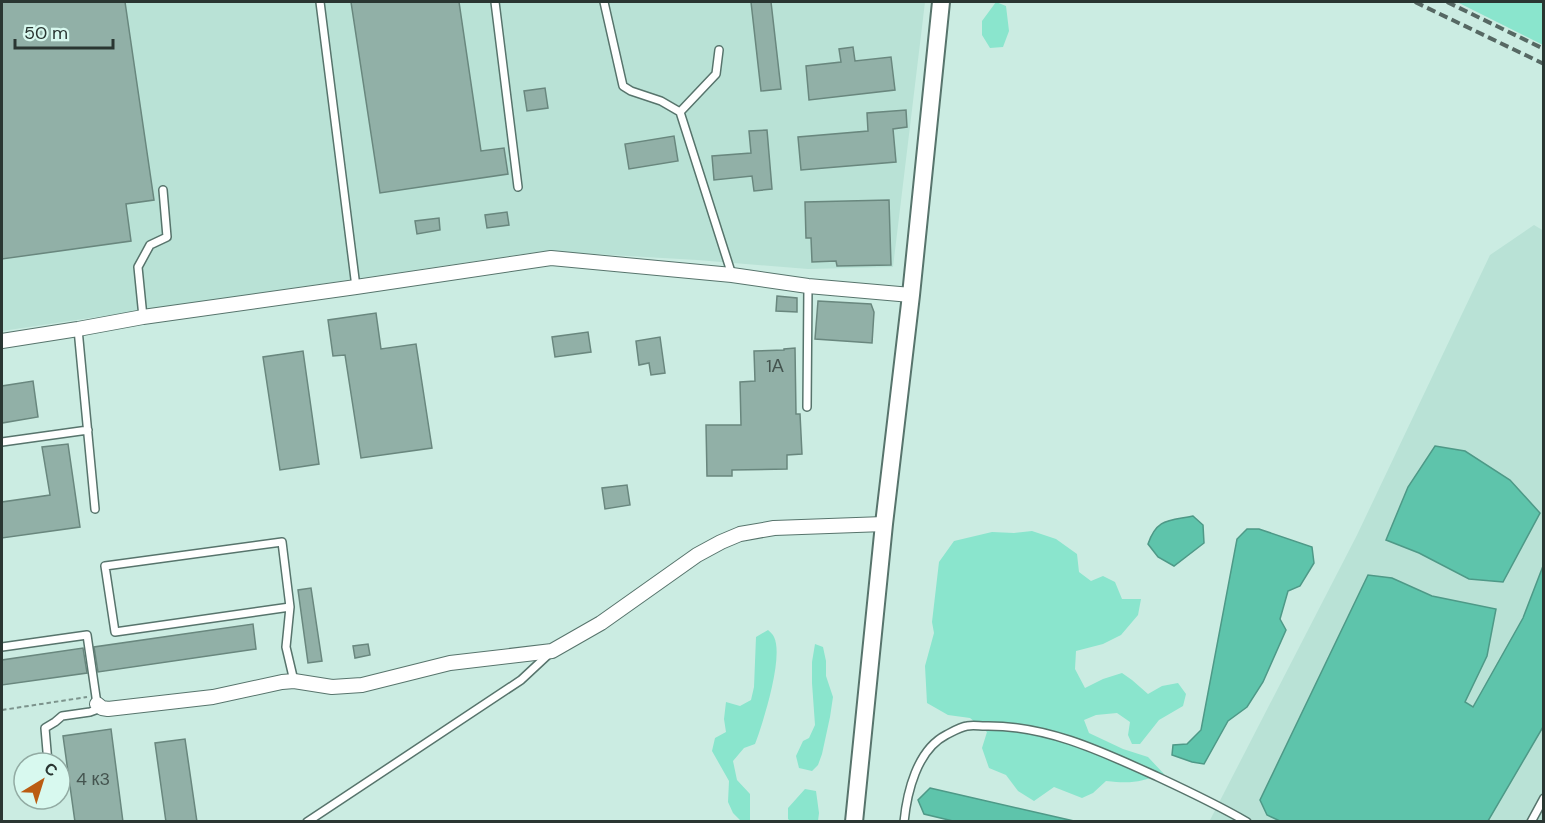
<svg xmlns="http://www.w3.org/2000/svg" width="1545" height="823" font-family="'DM Sans',sans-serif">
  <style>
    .built { fill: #b9e2d6 }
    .green { fill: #8ae5cd }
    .water { fill: #5ec4ab; stroke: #4e9987; stroke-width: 1.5 }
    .building { fill: #91b0a7; stroke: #69877e; stroke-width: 1.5 }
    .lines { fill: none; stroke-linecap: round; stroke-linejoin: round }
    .service-casing { stroke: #57746c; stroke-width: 10 }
    .minor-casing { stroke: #57746c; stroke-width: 16 }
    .tertiary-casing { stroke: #57746c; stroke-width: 20 }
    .path { stroke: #7c938c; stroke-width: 2; stroke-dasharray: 4.5 3; stroke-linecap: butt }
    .service { stroke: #fff; stroke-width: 7 }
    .minor { stroke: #fff; stroke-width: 14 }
    .tertiary { stroke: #fff; stroke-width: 16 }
    .rail { stroke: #566863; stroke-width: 4; stroke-dasharray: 9 4.5; stroke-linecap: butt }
    .labels { text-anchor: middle; stroke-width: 4.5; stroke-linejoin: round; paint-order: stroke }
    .number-label { font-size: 18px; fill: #44544f }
  </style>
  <rect width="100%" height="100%" fill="#cbece2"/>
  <path class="built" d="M2 2H925L893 267 808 269 697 260 543 251 2 331Z
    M1534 225 1544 231 1543 821 1209 822 1357 535 1490 255Z"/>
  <path class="green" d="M996 2 1006 6 1009 31 1003 47 990 48 982 35V21Z
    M1457 2H1543V45Z
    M1032 531 1056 539 1077 554 1079 572 1091 581 1103 576 1115 582 1122 599H1141L1138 615 1121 635 1103 644 1076 651 1075 669 1085 688 1103 679 1122 673 1132 680 1148 694 1162 686 1178 683 1186 694 1183 706 1159 720 1140 744H1132L1128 735 1130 722 1117 713 1096 715 1084 720 1089 733 1123 749 1148 757 1164 774C1139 782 1132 784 1106 781L1093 793 1082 798 1054 787 1034 801 1018 791 1006 775 989 768 982 748 987 732 970 718 948 715 927 703 925 666 934 633 932 622 939 562 954 541 992 532 1014 533Z
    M768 630C770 632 773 634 774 637 784 657 763 723 755 744L744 748 733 761 737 780 750 794V821H739L740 820 733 813 728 802 729 781 712 751 715 738 726 732 724 719 726 702 740 706 751 700 754 687 756 637Z
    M815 644 823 647 826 661V676L833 697 830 717 822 754 818 765 812 771 799 768 796 756 803 741 809 738 815 725 812 683V662Z
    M805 789 816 791 819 813 818 821H790L788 819V808Z"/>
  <path class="water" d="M1435 446 1465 451 1510 480 1540 513 1503 582 1469 579 1419 553 1386 540 1408 487Z
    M1193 516 1203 525 1204 543 1174 566 1158 557 1148 544C1157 518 1169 521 1193 516Z
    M1247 529H1259L1312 547 1314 563 1300 586 1288 591 1280 619 1286 630 1263 682 1247 707 1228 721 1204 764 1192 762 1172 755 1173 745 1187 744 1201 730 1237 539Z
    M1543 566V727L1488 821 1282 822 1267 815 1260 800 1368 575 1392 578 1432 596 1496 609 1487 656 1465 702 1473 707 1523 618Z
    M930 788 1074 821 957 822 924 814 918 800Z"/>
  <path class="building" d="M2 2H125L154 200 126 204 131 241 2 259Z
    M351 2H459L481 151 504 148 508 174 380 193Z
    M751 2H771L781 89 761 91Z
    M853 47 855 61 891 57 895 90 809 100 806 66 841 62 839 49Z
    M545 88 548 108 527 111 524 91Z
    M906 110 907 127 893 129 896 162 801 170 798 137 868 131 867 113Z
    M767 130 772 189 754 191 752 176 714 180 712 156 751 153 749 131Z
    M674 136 678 161 629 169 625 144Z
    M889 200 891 265 837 266 836 261 812 262 811 238H806L805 202Z
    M507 212 509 225 487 228 485 215Z
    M439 218 440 230 417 234 415 221Z
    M777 296 797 298V312L776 311Z
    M818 301 871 304 874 312 872 343 815 339Z
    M376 313 381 349 416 344 432 448 361 458 345 355 333 356 328 320Z
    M588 332 591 352 555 357 552 337Z
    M660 337 665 373 651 375 649 363 639 365 636 341Z
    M795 348 796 414H800L802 454 787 455V469L732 470V476H707L706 425H741L740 382 755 381 754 351 784 350V349Z
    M303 351 319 464 280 470 263 357Z
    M33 381 38 417 2 423V386Z
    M68 444 80 527 2 538V502L50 495 42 447Z
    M627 485 630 505 605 509 602 488Z
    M311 588 322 661 308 663 298 590Z
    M253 624 256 649 98 672 94 647Z
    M368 644 370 655 355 658 353 646Z
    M83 648 87 673 2 685V660Z
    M111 729 123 822H75L63 736Z
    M185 739 197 822H166L155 743Z"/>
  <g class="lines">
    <defs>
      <path id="service" d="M320 2 356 287
        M495 2 518 187
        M604 2 623 86 631 91 661 101 680 112 732 275
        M680 112 716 74 719 50
        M143 317 138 267 150 245 167 237 163 190
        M78 329 95 509
        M807 407 808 286
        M2 442 88 430
        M290 607 115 632 105 566 282 542 290 607 286 647 294 681
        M2 647 87 635 97 704
        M48 763 45 728 55 722 62 716 90 712 101 708
        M307 822 521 680 550 653
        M904 822C907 792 917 750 946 735 952 732 960 727 967 726 973 725 979 726 985 726 1047 725 1103 752 1158 777 1188 791 1218 805 1247 822
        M1531 822 1544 798"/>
      <path id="minor" d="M2 341 78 329 143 317 356 287 551 258 732 275 808 286 911 295
        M97 704 102 708 108 709 213 697 282 682 294 681 332 687 362 685 450 663 552 651 601 623 697 555 721 542 740 534 774 528 884 524"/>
      <path id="tertiary" d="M854 822 884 524 911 295 941 2"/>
    </defs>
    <use href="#service" class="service-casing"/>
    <use href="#minor" class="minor-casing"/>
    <use href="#tertiary" class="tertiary-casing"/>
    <path class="path" d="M2 710 87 697"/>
    <use href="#service" class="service"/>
    <use href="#minor" class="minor"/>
    <use href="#tertiary" class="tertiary"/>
    <path class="rail" d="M1415 2 1544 64
      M1447 2 1544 49"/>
  </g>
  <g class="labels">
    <g class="number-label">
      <text x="775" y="372">1А</text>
      <text x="93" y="785">4 к3</text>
    </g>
  </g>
  <rect width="1545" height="823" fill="none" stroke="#2a3632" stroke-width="6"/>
  <g transform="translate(42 781) rotate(38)"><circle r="28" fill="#d8f9ef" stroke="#92aba3" stroke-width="1.5"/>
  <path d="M0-4.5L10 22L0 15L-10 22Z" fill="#bb5c12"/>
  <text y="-9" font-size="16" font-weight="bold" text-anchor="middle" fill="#2a3632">С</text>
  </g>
  <path d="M15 39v9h98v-9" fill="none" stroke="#2a3632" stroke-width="3"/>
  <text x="24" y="39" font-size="18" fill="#2a3632" stroke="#d8f9ef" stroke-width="4.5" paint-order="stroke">50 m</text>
</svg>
